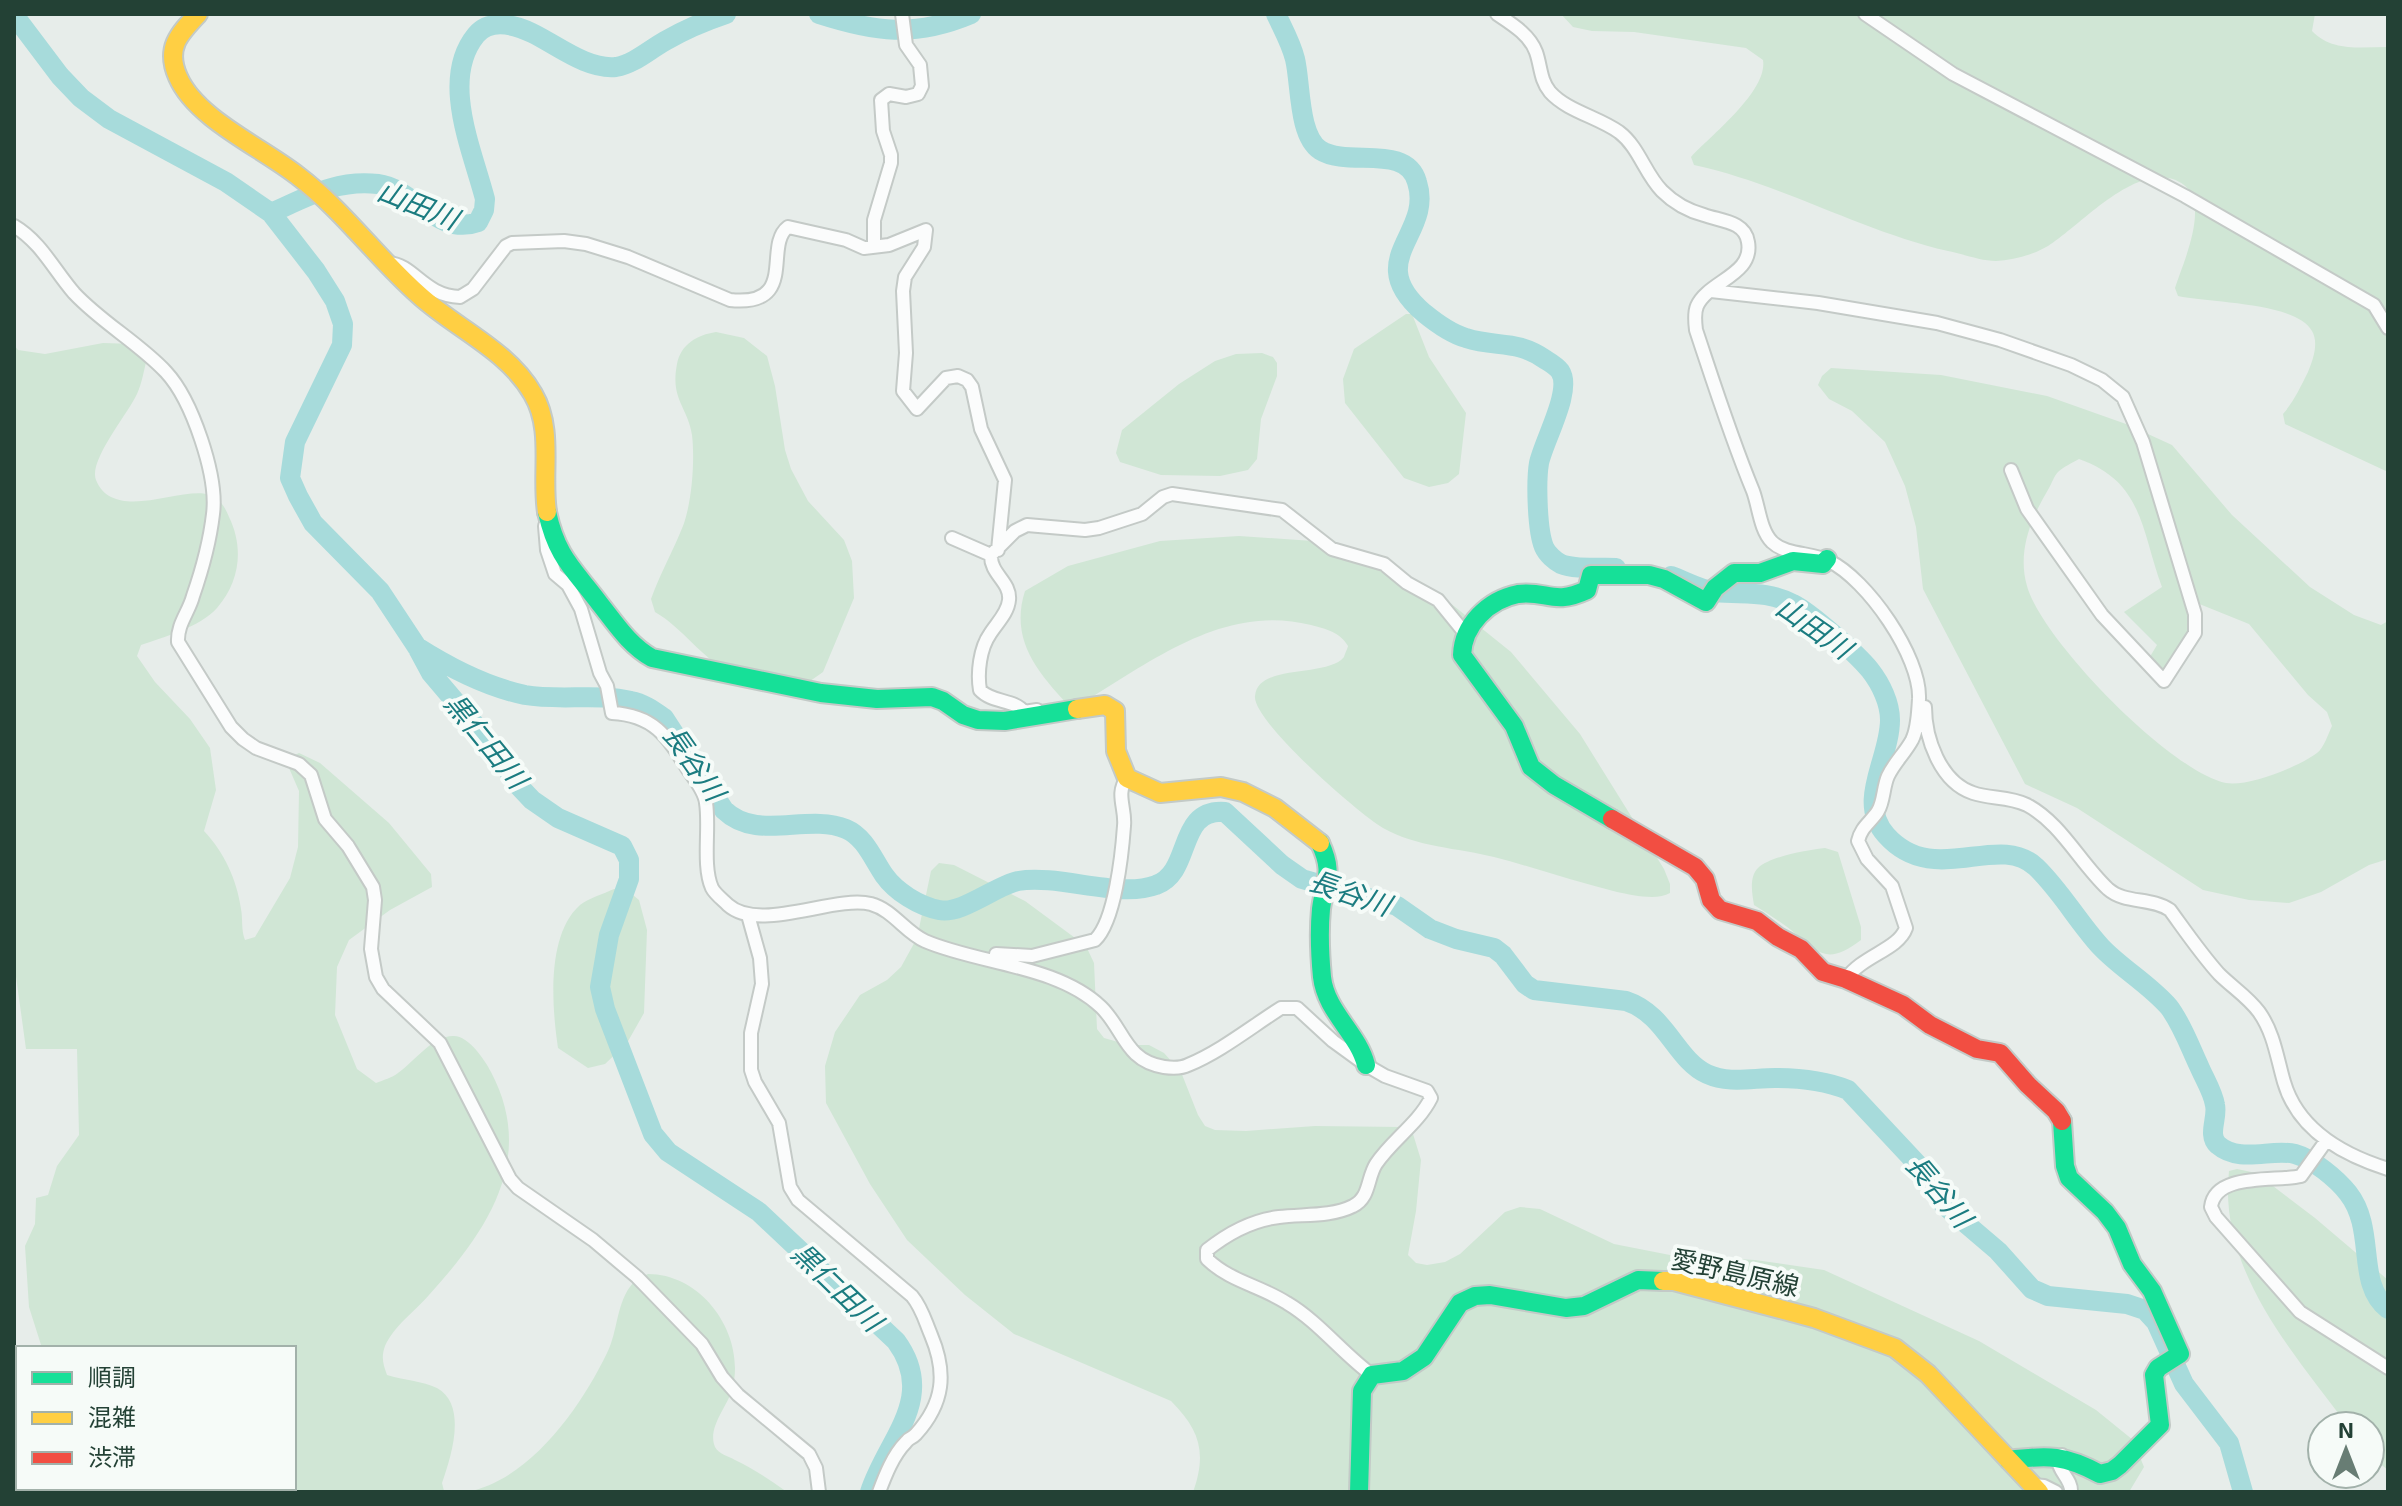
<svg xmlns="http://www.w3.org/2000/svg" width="2402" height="1506" font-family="'Exo 2','Noto Sans JP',sans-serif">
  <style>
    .green { fill: #d0e6d5; fill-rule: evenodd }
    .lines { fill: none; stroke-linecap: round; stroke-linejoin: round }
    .river { stroke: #a7dbdb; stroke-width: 20 }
    .street-casing { stroke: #c4cac7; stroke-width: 16 }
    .fast-casing { stroke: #c3cac7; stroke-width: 22 }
    .slow-casing { stroke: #c3cac7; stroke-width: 22 }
    .jam-casing { stroke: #c3cac7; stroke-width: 22 }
    .street { stroke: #fbfcfc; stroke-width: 12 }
    .fast { stroke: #16e098; stroke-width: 18 }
    .slow { stroke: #ffcf43; stroke-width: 18 }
    .jam { stroke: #f24e42; stroke-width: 18 }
    .labels { text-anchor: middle; stroke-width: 8; stroke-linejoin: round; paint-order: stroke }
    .street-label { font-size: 26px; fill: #234135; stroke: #f6fbf8 }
    .water-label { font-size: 28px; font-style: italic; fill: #1b7c80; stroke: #f6fbf8 }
  </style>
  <rect width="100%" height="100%" fill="#e7edea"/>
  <path class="green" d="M1561 14H2315L2312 31C2332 52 2361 47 2388 47V472L2285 424 2283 414C2294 401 2300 388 2308 372 2313 360 2319 343 2312 331 2296 302 2210 303 2178 296L2175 288C2183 263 2210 205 2184 185 2142 154 2081 226 2048 246 2033 255 2013 260 1996 261 1981 261 1963 254 1948 251 1861 231 1782 184 1694 165L1691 157C1711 135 1768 91 1763 60L1746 48 1634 32 1592 31 1573 27Z
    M1406 314H1412L1429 357 1466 413 1459 474 1448 483 1429 487 1404 478 1345 403 1343 379 1354 349Z
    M716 332 744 338 767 356 775 386 785 450 791 469 808 501 844 540 852 561 854 598 823 672 806 684C787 682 745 679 730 672 701 658 683 628 655 612L651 599C660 574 673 551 683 526 692 502 695 460 692 435 688 407 670 400 677 364 681 344 697 335 716 332Z
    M103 343 134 344 147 358C144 370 142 383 137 394 129 412 88 461 96 480 114 524 183 485 210 495 220 499 225 507 229 517 244 548 240 581 217 608 200 627 164 637 141 645L137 656 155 682 190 719 210 748 216 790 204 831C224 852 237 880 241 909 243 920 241 930 245 940L255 937 290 878 298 847 299 791 289 768 291 757 299 753 320 763 389 823 431 874 432 887 390 910 349 940 337 967 335 1015 357 1069 376 1083C383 1080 392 1078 398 1073 414 1062 432 1036 453 1036 468 1035 485 1060 491 1072 537 1159 487 1231 429 1295 415 1311 394 1326 385 1346 381 1357 383 1364 387 1375 403 1380 423 1381 437 1388 468 1405 451 1457 442 1483L444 1491 447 1492H200L199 1488H294V1348H42L29 1307 25 1246 35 1224 36 1198 48 1195 57 1166 79 1135 77 1049H26L14 962V345L18 350 45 354Z
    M1262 353 1273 357 1277 363V376L1261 419 1257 459 1248 470 1220 476 1161 475 1120 462 1116 453 1122 430 1179 384 1215 361 1236 354Z
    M1831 368 1941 375 2047 396 2126 424 2172 445 2232 515 2310 587 2354 615 2381 625 2388 621V859L2369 865 2321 892 2289 903 2249 900 2203 890 2077 808 2025 784 1923 589 1916 527 1905 486 1885 442 1852 411 1829 399 1818 385 1822 376ZM2079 459C2144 482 2141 531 2162 587L2124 612 2157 645 2148 660 2163 673 2192 631 2187 599 2249 624 2308 695 2327 712 2332 726C2328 734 2324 748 2317 753 2300 766 2248 787 2226 783 2171 772 2042 640 2027 586 2017 551 2031 518 2049 488 2052 483 2054 476 2058 472 2063 467 2072 463 2079 459Z
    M1239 536 1313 541 1369 552 1439 594 1511 652 1580 734 1664 869 1670 884V893C1657 901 1632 895 1617 892 1576 882 1536 868 1494 857 1458 848 1416 847 1383 828 1359 814 1252 721 1255 696 1258 663 1327 678 1344 657 1344 656 1348 647 1348 646 1340 632 1326 629 1311 625 1221 602 1146 666 1072 709 1039 674 1009 641 1025 591L1068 566 1160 541Z
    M1825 848 1838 852 1861 927V940C1831 962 1822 958 1796 934 1783 923 1768 914 1754 905 1752 893 1749 877 1758 868 1770 856 1809 850 1825 848Z
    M939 863 954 865 1025 901 1086 946 1094 963 1097 1029 1104 1038 1129 1045H1149L1164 1053 1181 1072 1198 1115 1205 1126 1215 1130 1246 1131 1315 1126 1402 1127 1413 1134 1421 1160 1416 1211 1408 1255 1416 1263 1427 1265 1445 1262 1460 1254 1505 1212 1520 1207 1540 1209 1614 1244 1670 1255 1755 1260 1824 1270 1979 1341 2096 1410 2133 1440 2144 1467 2129 1492H1193C1207 1453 1200 1430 1171 1401L1014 1334 965 1295 907 1240 870 1184 826 1103 825 1066 835 1032 860 995 887 980 901 967 917 938 931 871Z
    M614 889 628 891 639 900 647 930 644 1013 627 1043 605 1064 588 1068 558 1048C552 1008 546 935 580 905 589 898 603 894 614 889Z
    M2237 1169 2256 1173 2315 1218 2388 1280V1470L2370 1456V1426H2348C2293 1352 2218 1270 2229 1171Z
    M648 1274C704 1274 747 1337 732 1390 727 1407 707 1428 715 1447 719 1454 728 1456 735 1460 754 1469 770 1480 787 1492H467C530 1480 581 1407 607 1353 618 1332 616 1302 633 1283 636 1279 644 1276 648 1274Z"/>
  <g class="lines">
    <path class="river" d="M819 14C875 32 914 38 971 14
      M1276 14C1283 29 1291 43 1295 59 1301 84 1298 135 1320 150 1348 168 1406 143 1417 182 1434 235 1361 259 1424 313 1435 322 1452 334 1466 338 1497 348 1516 339 1546 360 1551 363 1557 367 1560 371 1573 390 1544 440 1539 463 1536 481 1537 530 1544 547 1547 554 1555 561 1561 564 1575 570 1600 567 1616 568
      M14 15 60 76 81 98 109 119 226 182 271 213 316 271 335 301 343 324 342 345 295 442 290 478 298 496 313 523 380 591 417 647 431 673 498 752 514 781 532 800 558 818 622 846 629 860V879L609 935 600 987 605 1009 653 1134 668 1152 759 1212 896 1341C938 1398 887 1439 870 1492
      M271 213C307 197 337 179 378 184 415 189 437 237 478 222L484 210 485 199C472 149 440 79 476 35 490 18 515 25 532 33 557 45 587 70 616 67 634 64 649 50 665 41 684 30 705 21 726 14
      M1671 576C1685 581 1700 590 1716 592 1743 595 1767 590 1793 604 1811 613 1857 654 1870 670 1881 684 1890 703 1890 720 1890 759 1856 801 1886 835 1934 889 1997 831 2036 867 2061 891 2078 922 2101 947 2122 969 2149 984 2169 1007 2182 1024 2190 1047 2199 1066 2204 1078 2213 1092 2215 1105 2218 1118 2207 1135 2218 1145 2240 1164 2272 1148 2295 1154 2313 1159 2337 1179 2348 1193 2377 1230 2355 1283 2388 1309
      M417 647C450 668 487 687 525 695 560 701 597 693 631 701 643 703 654 711 664 718L724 810C757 842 807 813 846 829 865 837 873 859 884 875 896 892 919 906 939 910 961 915 995 886 1018 881 1060 874 1119 899 1156 885 1193 872 1176 808 1225 812L1282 865 1302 879 1397 906 1430 929 1456 939 1494 948 1503 955 1525 984 1534 990 1626 1001C1666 1014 1676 1060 1707 1074 1729 1084 1752 1078 1775 1078 1799 1078 1826 1081 1848 1090L1921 1168 1944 1205 1998 1251 2032 1289 2048 1296 2127 1304 2145 1310 2156 1322 2184 1384 2229 1443 2243 1492"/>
    <defs>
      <path id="street" d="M1497 14C1512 24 1530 35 1536 52 1541 66 1540 80 1550 92 1567 111 1598 117 1619 132 1639 147 1645 174 1662 191 1673 202 1689 211 1704 215 1720 221 1745 221 1748 242 1754 275 1708 281 1697 306 1694 313 1695 322 1696 330 1714 384 1731 438 1753 491 1759 507 1760 530 1772 542 1787 556 1811 552 1829 561 1867 579 1921 657 1919 699 1918 712 1918 728 1912 740 1905 753 1894 763 1888 776 1883 787 1884 801 1878 811 1871 822 1861 827 1858 841L1867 859 1892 886 1906 928C1898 950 1863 955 1846 979
        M1865 14 1953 74 2185 196 2374 305 2388 328
        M14 226C41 242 54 270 74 293 102 323 139 343 166 372 192 400 218 476 213 514 210 540 202 570 193 596 189 612 177 624 178 642L231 727 243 739 256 748 299 764 311 775 325 819 348 846 373 887 375 900 371 949 376 977 383 989 440 1043 510 1179 518 1188 593 1240 637 1277 702 1344 722 1377 738 1395 809 1454 816 1468 819 1492
        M874 247V220L891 163V155L883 131 881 100 889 94 906 97 918 94 922 86 920 65 906 45 902 14
        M389 263C414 265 424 296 460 297L473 289 506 246 512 243 564 241 586 244 628 257 730 300C799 307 763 246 788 227L846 240 864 248 889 245 926 230 924 247 905 277 903 291 906 353 903 391 917 409 946 378 958 376 967 380 972 387 981 429 1005 480 998 550
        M1711 291 1818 303 1937 323 2000 340 2071 365 2102 380 2123 397 2143 442 2195 614V633L2164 681 2102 615 2027 509 2011 470
        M545 526 547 550 555 574 568 585 581 609 600 673 607 686 612 713C655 715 668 738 689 771 696 781 705 792 706 803 710 827 702 866 712 888 715 894 723 900 728 905 759 933 834 895 871 904 893 910 905 932 925 941 978 964 1057 965 1101 1007 1124 1029 1125 1061 1164 1067 1171 1068 1182 1068 1188 1065 1220 1052 1251 1027 1281 1008H1297L1333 1041 1366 1065 1385 1076 1427 1091 1431 1098C1418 1124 1392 1140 1376 1164 1367 1178 1370 1198 1353 1206 1331 1217 1303 1214 1279 1217 1253 1220 1227 1234 1207 1250V1259C1231 1282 1259 1285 1287 1303 1319 1322 1342 1353 1372 1375
        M952 538 991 555 1015 531 1027 525 1085 530 1099 528 1142 514 1163 497 1172 494 1282 510 1332 549 1384 564 1407 583 1438 600 1464 632
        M991 555C990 574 1011 582 1009 600 1008 613 996 624 990 634 980 648 977 673 980 690 992 703 1014 699 1024 712L1037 710
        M1925 707C1925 738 1940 782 1973 793 1990 799 2009 796 2027 805 2061 823 2080 863 2108 889 2125 904 2151 897 2170 910 2186 932 2201 954 2219 974 2232 987 2248 997 2259 1012 2274 1033 2277 1058 2284 1082 2298 1130 2343 1155 2388 1169
        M748 915 760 958 762 984 751 1033V1070L755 1082 779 1123 790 1187 798 1200 912 1296C922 1308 925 1321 931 1335 947 1373 944 1403 916 1434 910 1440 911 1436 906 1442 893 1455 885 1476 879 1492
        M996 954 1032 956 1095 940C1115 921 1122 854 1124 826 1126 808 1115 794 1127 778
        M2326 1141 2301 1176C2277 1182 2215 1172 2211 1207L2216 1217 2300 1312 2388 1368
        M2062 1455 2058 1459C2058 1472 2072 1479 2071 1492
        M2033 1485 2044 1486 2056 1492"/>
      <path id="fast" d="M547 512C557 558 574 569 600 604 616 624 629 645 652 658L821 693 877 699 932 697 943 701 963 715 978 720 1005 721 1077 709
        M1612 819 1554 785 1531 767 1514 726 1462 655C1463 625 1488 600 1518 594 1547 590 1553 606 1587 590L1591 575H1649L1664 579 1706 602 1715 588 1734 573H1760L1793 561 1823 564 1827 559
        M1320 843C1334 873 1325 879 1321 909 1319 930 1320 956 1322 977 1326 1012 1358 1033 1366 1065
        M2009 1460C2048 1455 2065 1455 2100 1474L2112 1471 2120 1465 2160 1425 2154 1375 2158 1368 2180 1354 2152 1291 2132 1264 2117 1228 2105 1212 2069 1178 2065 1166 2062 1121
        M1359 1492 1362 1391 1372 1375 1403 1371 1424 1357 1460 1303 1475 1296 1490 1295 1566 1308 1584 1306 1638 1280 1663 1281"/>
      <path id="slow" d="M198 14C179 34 165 48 178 77 196 119 263 148 298 176 343 210 377 258 419 295 455 328 508 350 533 394 554 430 541 473 547 512
        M1077 709 1105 705 1115 711 1116 751 1127 778 1160 793 1221 787 1243 792 1275 808 1320 843
        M1663 1281H1674L1814 1318 1895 1348 1928 1374 2039 1492"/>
      <path id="jam" d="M1612 819 1695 867 1705 879 1711 900 1720 910 1757 921 1778 937 1801 949 1823 972 1846 979 1903 1005 1930 1025 1977 1049 2000 1053 2028 1085 2056 1111 2062 1121"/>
    </defs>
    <use href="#street" class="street-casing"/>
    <use href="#fast" class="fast-casing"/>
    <use href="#slow" class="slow-casing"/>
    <use href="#jam" class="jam-casing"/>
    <use href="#street" class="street"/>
    <use href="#fast" class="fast"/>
    <use href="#slow" class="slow"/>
    <use href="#jam" class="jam"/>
  </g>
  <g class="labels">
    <g class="street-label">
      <text transform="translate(1735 1273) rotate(13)" y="9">愛野島原線</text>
    </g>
    <g class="water-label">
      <text transform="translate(418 205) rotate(22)" y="10">山田川</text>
      <text transform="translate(1814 628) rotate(35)" y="10">山田川</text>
      <text transform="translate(486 741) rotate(51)" y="10">黒仁田川</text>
      <text transform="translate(694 763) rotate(55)" y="10">長谷川</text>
      <text transform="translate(1350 893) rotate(19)" y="10">長谷川</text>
      <text transform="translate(1939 1191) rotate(50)" y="10">長谷川</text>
      <text transform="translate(837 1287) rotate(44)" y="10">黒仁田川</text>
    </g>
  </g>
  <rect width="2402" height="1506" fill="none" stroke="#234135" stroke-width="32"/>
  <rect x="16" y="1346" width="280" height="144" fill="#f6fbf8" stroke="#a2b1aa" stroke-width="2"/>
  <rect x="32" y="1372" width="40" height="12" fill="#16e098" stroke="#a2b1aa" stroke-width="2"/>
  <text x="88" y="1386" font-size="24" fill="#234135">順調</text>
  <rect x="32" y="1412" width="40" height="12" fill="#ffcf43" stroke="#a2b1aa" stroke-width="2"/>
  <text x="88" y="1426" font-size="24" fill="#234135">混雑</text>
  <rect x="32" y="1452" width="40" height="12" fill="#f24e42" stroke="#a2b1aa" stroke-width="2"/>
  <text x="88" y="1466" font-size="24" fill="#234135">渋滞</text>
  <g transform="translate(2346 1450)"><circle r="38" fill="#f6fbf8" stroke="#a2b1aa" stroke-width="2"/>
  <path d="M0-6L14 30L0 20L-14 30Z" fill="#687d74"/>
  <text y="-12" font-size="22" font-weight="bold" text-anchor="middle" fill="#234135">N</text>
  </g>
</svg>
